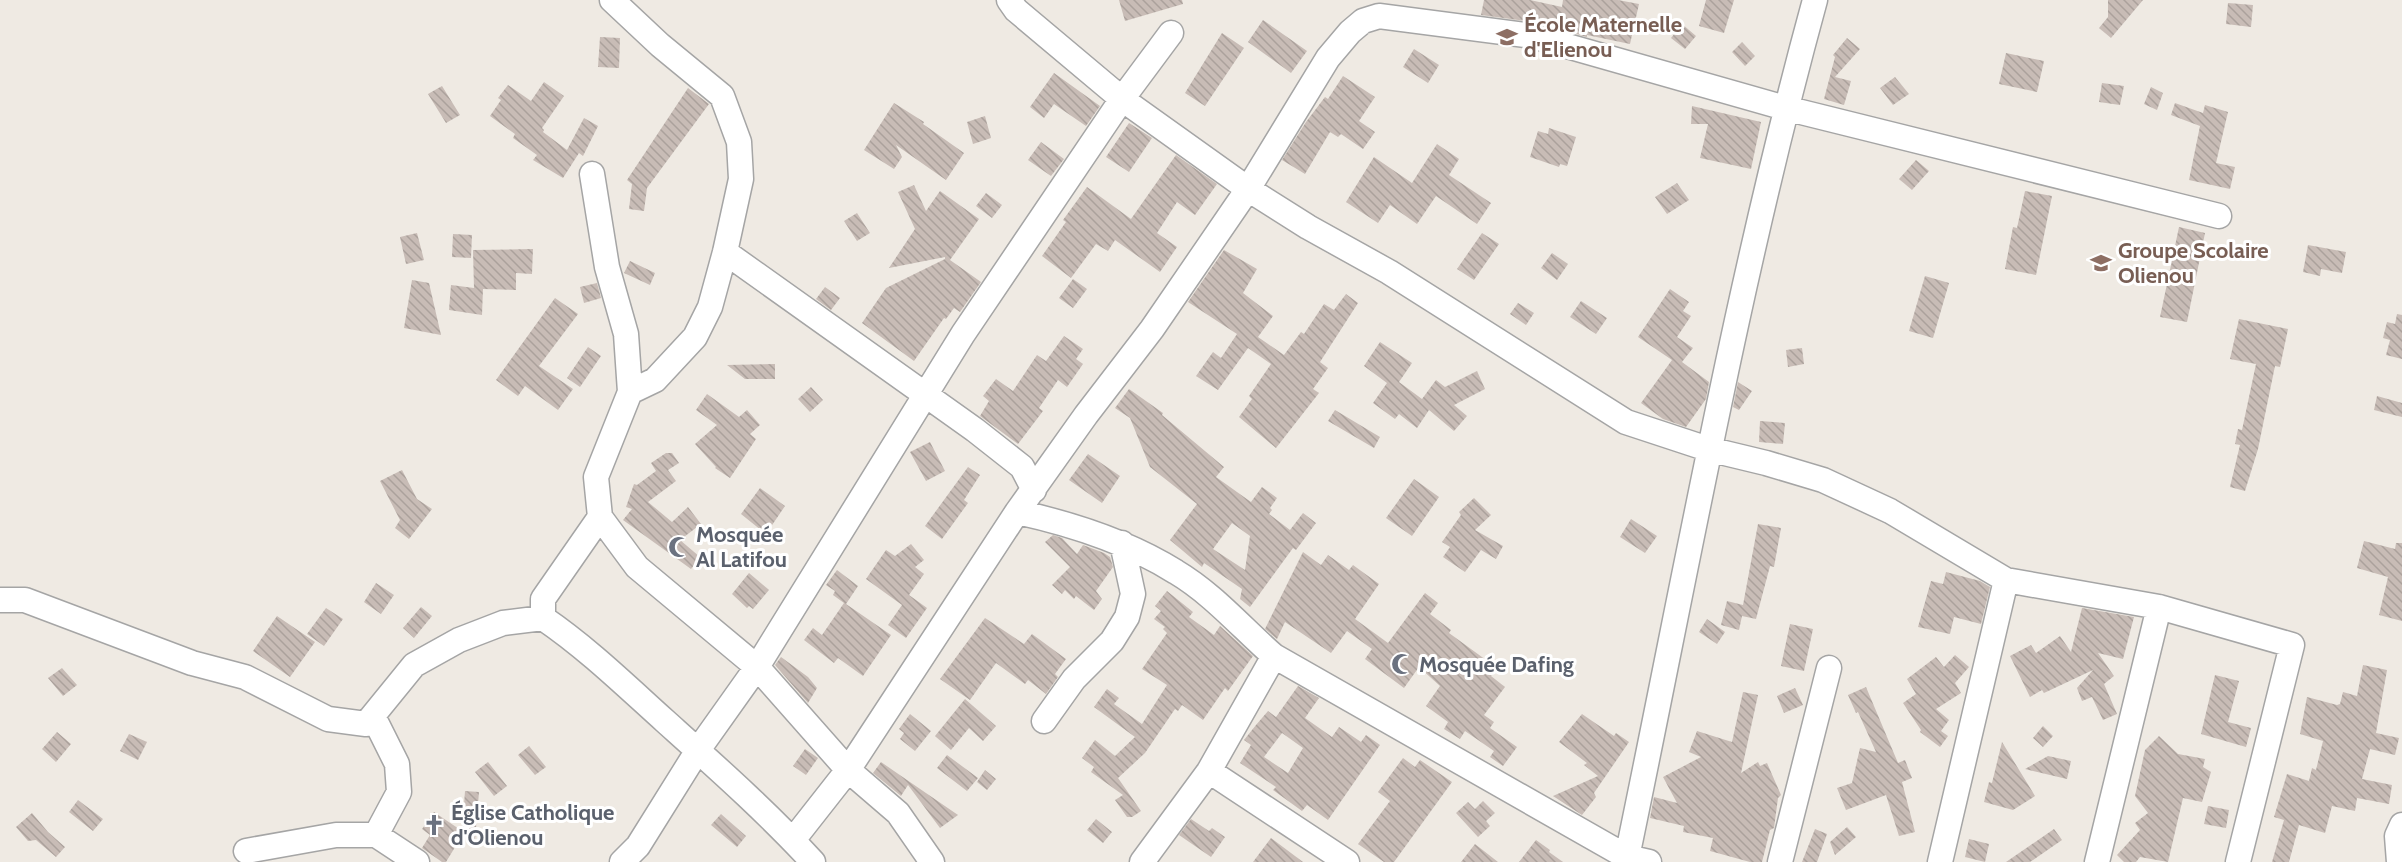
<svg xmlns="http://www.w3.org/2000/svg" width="2402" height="862" font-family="Cabin,sans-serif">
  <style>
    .building { fill: url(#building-back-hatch); fill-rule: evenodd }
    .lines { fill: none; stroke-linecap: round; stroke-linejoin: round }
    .minor-casing { stroke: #a5a5a5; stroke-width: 27 }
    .minor { stroke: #fff; stroke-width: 24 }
    .labels { text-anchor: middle; stroke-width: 6; stroke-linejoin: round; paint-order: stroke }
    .education-label { font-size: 22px; font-weight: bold; fill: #785e54; stroke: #fff; text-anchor: start }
    .worship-label { font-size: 22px; font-weight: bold; fill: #5b616d; stroke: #fff; text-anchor: start }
  </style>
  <defs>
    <pattern id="building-back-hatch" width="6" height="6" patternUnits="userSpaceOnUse" patternTransform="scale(1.5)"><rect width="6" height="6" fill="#c8bcb6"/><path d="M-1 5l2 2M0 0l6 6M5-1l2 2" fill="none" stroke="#aba19c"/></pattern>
  </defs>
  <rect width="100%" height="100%" fill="#efeae3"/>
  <path class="building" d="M1119 0H1182L1183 4 1125 21Z
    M1484 0H1530L1562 7 1563 0H1618L1639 4 1630 44 1587 35V37L1534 22 1481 15Z
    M1706 0H1734L1724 33 1699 26Z
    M2108 0H2143L2111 38 2099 28 2108 17Z
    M2228 3 2253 5 2251 27 2226 24Z
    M1263 20 1307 51 1291 73 1248 42Z
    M1682 24 1696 36 1685 49 1671 38Z
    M1222 33 1244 48 1205 106 1185 93Z
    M600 37 620 38 619 68 598 67Z
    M1847 38 1860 49 1835 77 1851 81 1844 105 1824 99 1835 57 1833 55Z
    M1742 42 1755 56 1745 66 1732 52Z
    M1414 49 1439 65 1428 83 1403 67Z
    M2006 53 2044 61 2037 92 1999 84Z
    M1054 73 1100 106 1086 126 1054 104 1044 118 1030 107Z
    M1343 76 1375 97 1359 121 1375 132 1363 149 1341 134 1338 137 1330 132 1305 174 1282 160 1306 122 1325 97 1328 99Z
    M1895 77 1909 94 1893 105 1880 88Z
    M544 82 564 96 542 128 544 130 543 132 567 150 584 118 598 126 583 156 579 153 563 178 533 160 537 155 513 138 515 134 490 116 501 100 498 98 508 85 531 101Z
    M2102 83 2124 86 2120 105 2099 102Z
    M442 86 460 115 446 123 428 94Z
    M2151 87 2163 93 2157 110 2144 104Z
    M688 88 709 104 647 188 644 211 629 209 632 184 627 180Z
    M894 103 924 122 923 124 964 153 946 180 896 145 902 157 894 169 864 150Z
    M2175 103 2203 113 2205 105 2228 112 2216 163 2235 167 2230 189 2189 180 2200 126 2171 115Z
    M1692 106 1761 122 1751 169 1700 158 1708 124H1691Z
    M985 116 991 138 973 144 967 122Z
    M1129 123 1152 138 1129 172 1106 157Z
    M1549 128 1576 137 1567 166 1560 164 1559 167 1530 157 1538 131 1548 134Z
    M1041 142 1064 159 1051 176 1028 160Z
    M1437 144 1459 159 1449 175 1491 203 1477 224 1436 196 1417 224 1390 205 1378 223 1346 202 1374 157 1412 183Z
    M1176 155 1217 184 1195 215 1177 202 1157 233 1177 247 1160 272 1115 240 1108 251 1096 244 1071 278 1042 256 1066 222 1063 220 1087 187 1131 219Z
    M1916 160 1929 171 1912 190 1899 179Z
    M1677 183 1689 200 1667 214 1655 197Z
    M914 185 926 211 940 191 979 219 950 260 981 282 960 312 954 308 946 319 944 318 914 361 862 323 886 288 945 259V257L889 268 915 229 898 192Z
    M2025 191 2052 196 2036 275 2005 269 2013 227 2017 228Z
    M986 193 1002 205 992 218 976 206Z
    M857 213 870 233 857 241 844 221Z
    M2179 227 2205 233 2187 322 2160 317Z
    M417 233 424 260 406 264 400 237Z
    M1482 233 1499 244 1474 280 1457 269Z
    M453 234 472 235 471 258 452 257Z
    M2308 245 2346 252 2342 273 2321 269 2320 276 2303 272Z
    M533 249 532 274 516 273V290L483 289 482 315 449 310 451 285 474 288 473 250Z
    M1224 250 1257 269 1243 293 1273 316 1258 337 1284 355 1301 332 1304 334 1324 304 1334 310 1346 294 1358 303 1320 362 1328 368 1313 389 1319 393 1276 448 1239 417 1252 399 1249 396 1271 364 1248 348 1218 390 1196 376 1213 352 1221 358 1237 334 1188 302Z
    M1552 253 1568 264 1557 280 1541 268Z
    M630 261 655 273 650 285 624 273Z
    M1925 276 1949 283 1933 338 1909 331Z
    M1073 279 1087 289 1073 308 1059 298Z
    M412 280 429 283 441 335 404 328Z
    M597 283 601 298 584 303 580 287Z
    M825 287 840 298 831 310 816 299Z
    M1670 289 1689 302 1683 311 1691 316 1677 337 1693 348 1682 362 1709 382 1706 399 1686 427 1663 419 1641 403 1672 360 1638 337Z
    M555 298 578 314 539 366 573 389 558 410 525 386 518 396 496 380Z
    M1581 301 1607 318 1596 334 1570 317Z
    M1518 303 1534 313 1526 325 1510 314Z
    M2397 314 2402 315V359L2386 355 2390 340 2383 338 2387 322 2395 324Z
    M2239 319 2288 329 2280 367 2275 366 2258 449 2245 491 2230 487 2240 445 2235 444 2238 429 2242 430 2256 364 2230 359Z
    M1064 336 1083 349 1076 359 1083 364 1067 387 1058 380 1039 408 1043 411 1018 444 980 416 989 401 983 396 996 379 1013 391 1037 355 1046 361Z
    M1380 342 1412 363 1399 382 1422 399 1436 380 1445 387 1477 371 1485 389 1454 405 1467 416 1454 431 1429 410 1417 428 1399 414 1395 419 1373 403 1387 383 1364 366Z
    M588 347 601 356 580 387 567 378Z
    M1802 348 1804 364 1788 367 1786 350Z
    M775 364V379H745L727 365Z
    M1738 382 1752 391 1739 410 1733 407Z
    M811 387 823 400 810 412 798 399Z
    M1129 389 1163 413 1162 415 1224 467 1216 477 1251 502 1262 487 1277 498 1270 508 1272 510 1269 514 1290 530 1303 513 1316 523 1296 550 1293 548 1250 607 1240 599 1242 589 1204 563 1202 567 1170 540 1197 504 1150 467 1130 418 1115 408ZM1232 523 1250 536 1245 570 1213 549Z
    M707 394 739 417 747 410 760 425 750 434 756 439 730 478 715 468 716 467 695 444 717 425 696 410Z
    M2377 396 2402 403V417L2374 410Z
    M1335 410 1380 437 1374 448 1328 421Z
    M1760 421 1785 423 1783 444 1759 442Z
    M930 442 945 471 926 481 910 452Z
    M666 453H672L679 463 668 470 676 481 648 502 672 522 688 507 701 524 680 540 700 557 691 569 623 520 632 509 626 507 634 484 637 485 656 471 651 463Z
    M1088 454 1120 476 1102 503 1069 480Z
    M968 467 980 475 964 500 968 503 942 539 925 526Z
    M402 470 417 499 432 509 409 539 395 528 400 520 380 481Z
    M1414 479 1439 497 1412 536 1386 518Z
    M760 488 785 506 766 534 741 514Z
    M1474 498 1491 515 1475 530 1503 546 1496 559 1481 550 1465 572 1443 557 1450 547 1442 542 1461 515 1459 512Z
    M1631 519 1657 536 1645 553 1620 537Z
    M1758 524 1781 528 1774 567 1770 566 1756 619 1742 616 1739 630 1721 625 1727 601 1743 605Z
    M1053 535 1062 538 1077 554 1083 545 1104 553 1110 557 1113 567 1096 591 1102 599 1094 610 1076 596 1074 599 1065 590 1062 594 1052 585 1070 567 1045 542Z
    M2364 541 2395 549 2396 543H2402V621L2379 615 2388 577 2357 568Z
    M911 544 924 560 915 567 924 574 909 595 927 608 906 638 888 625 902 605 866 579 886 550 895 556Z
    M1303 552 1321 565 1328 555 1349 570 1353 565 1379 584 1355 619 1388 643 1425 593 1438 603 1430 614 1451 630 1449 633 1497 668 1491 676 1505 687 1484 715 1494 722 1490 728 1517 747 1503 766 1490 757 1494 751 1465 731 1460 739 1444 729 1448 722 1426 706 1440 686 1419 667 1404 688 1365 659 1372 649 1347 631 1331 653 1285 622 1277 639 1265 629Z
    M837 570 858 586 846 604 891 635 863 676 838 658 834 663 804 640 813 628 822 635 844 603 833 595 835 591 826 585Z
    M1946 572 1980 581 1990 587 1981 624 1954 617 1950 634 1918 627 1931 581 1943 584Z
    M749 573 769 590 753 609 749 606 747 608 732 594Z
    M376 583 394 595 381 614 364 602Z
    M1167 591 1193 612 1189 617 1214 635 1220 626 1253 656 1228 691 1225 688 1203 720 1182 705 1178 711 1175 709 1145 753 1118 778 1141 811 1132 817H1127L1115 800 1123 795 1091 772 1094 767 1082 758 1095 740 1115 756 1135 737 1094 707 1107 689 1119 698 1114 704 1142 724 1167 685 1142 669 1167 633 1163 629 1165 627 1154 619 1161 611 1155 606Z
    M421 607 432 616 414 638 403 628Z
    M326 608 343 619 324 646 307 634Z
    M2082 608 2134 617 2123 659 2098 653 2114 676 2104 684 2117 714 2103 720 2092 697 2082 701 2077 688 2093 670 2044 693 2042 690 2030 697 2010 656 2031 645 2036 653 2060 636 2071 652Z
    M277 616 315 642 290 677 253 651Z
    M985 618 1024 644 1032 634 1066 659 1055 674 1058 677 1046 694 1028 680 1025 684 996 663 970 700 940 679Z
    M1707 619 1725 632 1717 644 1699 632Z
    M1790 624 1813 629 1804 671 1781 666Z
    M1955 655 1969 667 1955 683 1961 693 1936 709 1949 720 1941 731 1948 736 1940 747 1920 732 1921 730 1903 703 1916 694 1907 679 1936 657 1944 667Z
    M781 657 808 677 817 688 808 703 775 665Z
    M2363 665 2387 670 2376 733 2399 738 2395 755 2370 749 2362 779 2392 785 2389 804 2357 798 2355 811 2332 806 2325 833 2299 825 2289 862H2272L2284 820 2274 817 2287 774 2309 781 2312 768 2316 770 2323 741 2300 734 2307 697 2337 705 2340 704 2343 692 2357 696Z
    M62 668 77 685 63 696 48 678Z
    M2215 675 2239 681 2228 722 2251 728 2246 747 2201 734Z
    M1298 686 1319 698 1305 718 1332 737 1339 727 1361 742 1366 735 1380 745 1328 820 1307 805 1302 811 1273 790 1276 787 1240 763 1251 745 1244 740 1256 725 1268 711 1276 717ZM1282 733 1303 748 1288 773 1264 757Z
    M1866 687 1898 763 1905 760 1912 778 1902 782 1915 832 1899 836 1886 795 1846 810 1837 788 1852 783 1860 748 1876 752 1858 712 1856 713 1848 695Z
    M1795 688 1803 705 1784 713 1777 696Z
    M1743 692 1758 695 1741 773 1758 762 1760 766 1767 763 1781 795 1778 798 1774 828 1770 830 1762 862H1750L1710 851 1713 838 1683 832 1684 826 1650 818 1654 797 1677 803 1663 777 1701 757 1689 752 1697 731 1732 742Z
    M965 699 996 726 983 741 969 728 951 750 935 736Z
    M910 714 931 731 915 751 900 739 904 733 899 729Z
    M1582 714 1614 736 1616 733 1629 742 1594 793 1596 797 1582 815 1553 796 1598 776 1584 765 1587 763 1559 742Z
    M2043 726 2053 736 2043 747 2033 738Z
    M57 732 71 744 56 762 42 749Z
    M129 734 147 742 138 760 120 751Z
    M2159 736 2178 754 2205 759 2203 767 2211 772 2202 802 2183 798 2168 862 2140 857 2136 862H2124L2117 855 2140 830 2135 823 2148 813 2135 796 2145 750Z
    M2002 742 2035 796 2013 810 1984 802 1989 782 1992 783Z
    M529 746 546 767 535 775 518 755Z
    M805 749 818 758 806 775 793 766Z
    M947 755 978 778 967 791 937 768Z
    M2048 756 2071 761 2067 779 2025 769Z
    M1403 758 1415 767 1420 760 1452 782 1394 862H1384L1358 844 1390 801 1378 792Z
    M488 762 507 786 494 796 475 772Z
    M881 762 907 780 958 815 940 828 908 785 901 796 873 773Z
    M985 770 996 779 987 790 977 782Z
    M465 791 479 792 475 840 463 834 446 862H442L422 848 430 835 422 829 434 812 462 831Z
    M78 800 103 819 93 831 69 812Z
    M1483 801 1495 813 1486 821 1490 826 1478 837 1456 813 1468 802 1475 809Z
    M2208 806 2229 810 2226 828 2204 824Z
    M32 813 48 832 65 847 56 857 36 840 28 841 16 827Z
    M721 814 746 836 737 847 711 825Z
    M1096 819 1112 832 1103 843 1087 830Z
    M1191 819 1209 831 1212 828 1225 837 1211 857 1179 835Z
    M1847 827 1856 837 1835 855 1830 842Z
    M1815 829 1827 834 1817 862H1802Z
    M2054 829 2062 840 2030 862H2006Z
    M1271 838 1303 862H1253Z
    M1969 839 1989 844 1985 862 1965 857Z
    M1536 840 1550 850 1549 852 1563 862H1519Z
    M1475 844 1498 862H1461Z"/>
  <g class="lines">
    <defs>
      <path id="minor" d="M612 0 660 45 722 96 739 142 741 179 725 252 710 307 695 337 655 380 630 392 596 477 600 517 637 567 757 667 848 770 898 813 932 862
        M1009 0 1016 10 1122 99 1248 189 1308 227 1389 272 1626 422 1708 449 1766 463 1823 480 1890 511 2006 580 2159 607 2292 645 2238 862
        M592 174 607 267 626 334 630 392
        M725 252 975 430 1022 467 1034 490
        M1017 512C1072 524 1128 542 1176 572 1213 594 1242 628 1274 656L1627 857 1649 862
        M0 600H25L192 663 245 677 328 719 366 724 414 665 459 640 503 623 543 618C587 648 625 685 665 721 715 766 767 812 813 862
        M543 618V599L600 517
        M373 716 397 764 399 792 376 835
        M1044 721 1074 679 1112 641 1127 617 1133 594 1122 543
        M1209 771 1347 862
        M793 840 848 770 1017 512 1086 415 1152 329 1248 189 1328 58 1350 32 1363 21 1379 16 1532 36 1785 108 2219 216
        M246 851 336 835H376L417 862
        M622 862 638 846 698 750 757 667 963 334 1122 99 1171 33
        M1142 862 1209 771 1274 656
        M1626 862C1686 574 1737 284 1815 0
        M1780 862 1829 668
        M1940 862 2006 580
        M2097 862 2159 607
        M2399 862 2397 836 2402 825"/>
    </defs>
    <use href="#minor" class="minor-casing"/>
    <use href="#minor" class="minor"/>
  </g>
  <defs>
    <symbol id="school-bare" viewBox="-9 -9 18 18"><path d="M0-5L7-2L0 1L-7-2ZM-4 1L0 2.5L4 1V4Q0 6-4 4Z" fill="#8d6e63" stroke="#fff" stroke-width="2.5" paint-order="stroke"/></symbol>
    <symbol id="mosque-bare" viewBox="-9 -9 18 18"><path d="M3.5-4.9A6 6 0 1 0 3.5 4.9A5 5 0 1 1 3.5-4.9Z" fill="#6b7280" stroke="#fff" stroke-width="2.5" paint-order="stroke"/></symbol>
    <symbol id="church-bare" viewBox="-9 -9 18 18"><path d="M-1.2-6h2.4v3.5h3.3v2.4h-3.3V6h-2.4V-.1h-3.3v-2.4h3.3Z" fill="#6b7280" stroke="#fff" stroke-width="2.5" paint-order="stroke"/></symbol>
  </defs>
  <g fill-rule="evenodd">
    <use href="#school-bare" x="1492" y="22" width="30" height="30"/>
    <use href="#school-bare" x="2086" y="248" width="30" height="30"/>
    <use href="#mosque-bare" x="664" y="532" width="30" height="30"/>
    <use href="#mosque-bare" x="1387" y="649" width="30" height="30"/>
    <use href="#church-bare" x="419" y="810" width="30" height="30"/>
  </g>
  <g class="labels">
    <g class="education-label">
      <text x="1524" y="32">École Maternelle<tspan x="1524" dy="25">d'Elienou</tspan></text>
      <text x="2118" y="258">Groupe Scolaire<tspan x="2118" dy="25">Olienou</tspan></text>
    </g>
    <g class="worship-label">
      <text x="696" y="542">Mosquée<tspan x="696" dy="25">Al Latifou</tspan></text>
      <text x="1419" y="672">Mosquée Dafing</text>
      <text x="451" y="820">Église Catholique<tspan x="451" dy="25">d'Olienou</tspan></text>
    </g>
  </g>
</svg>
